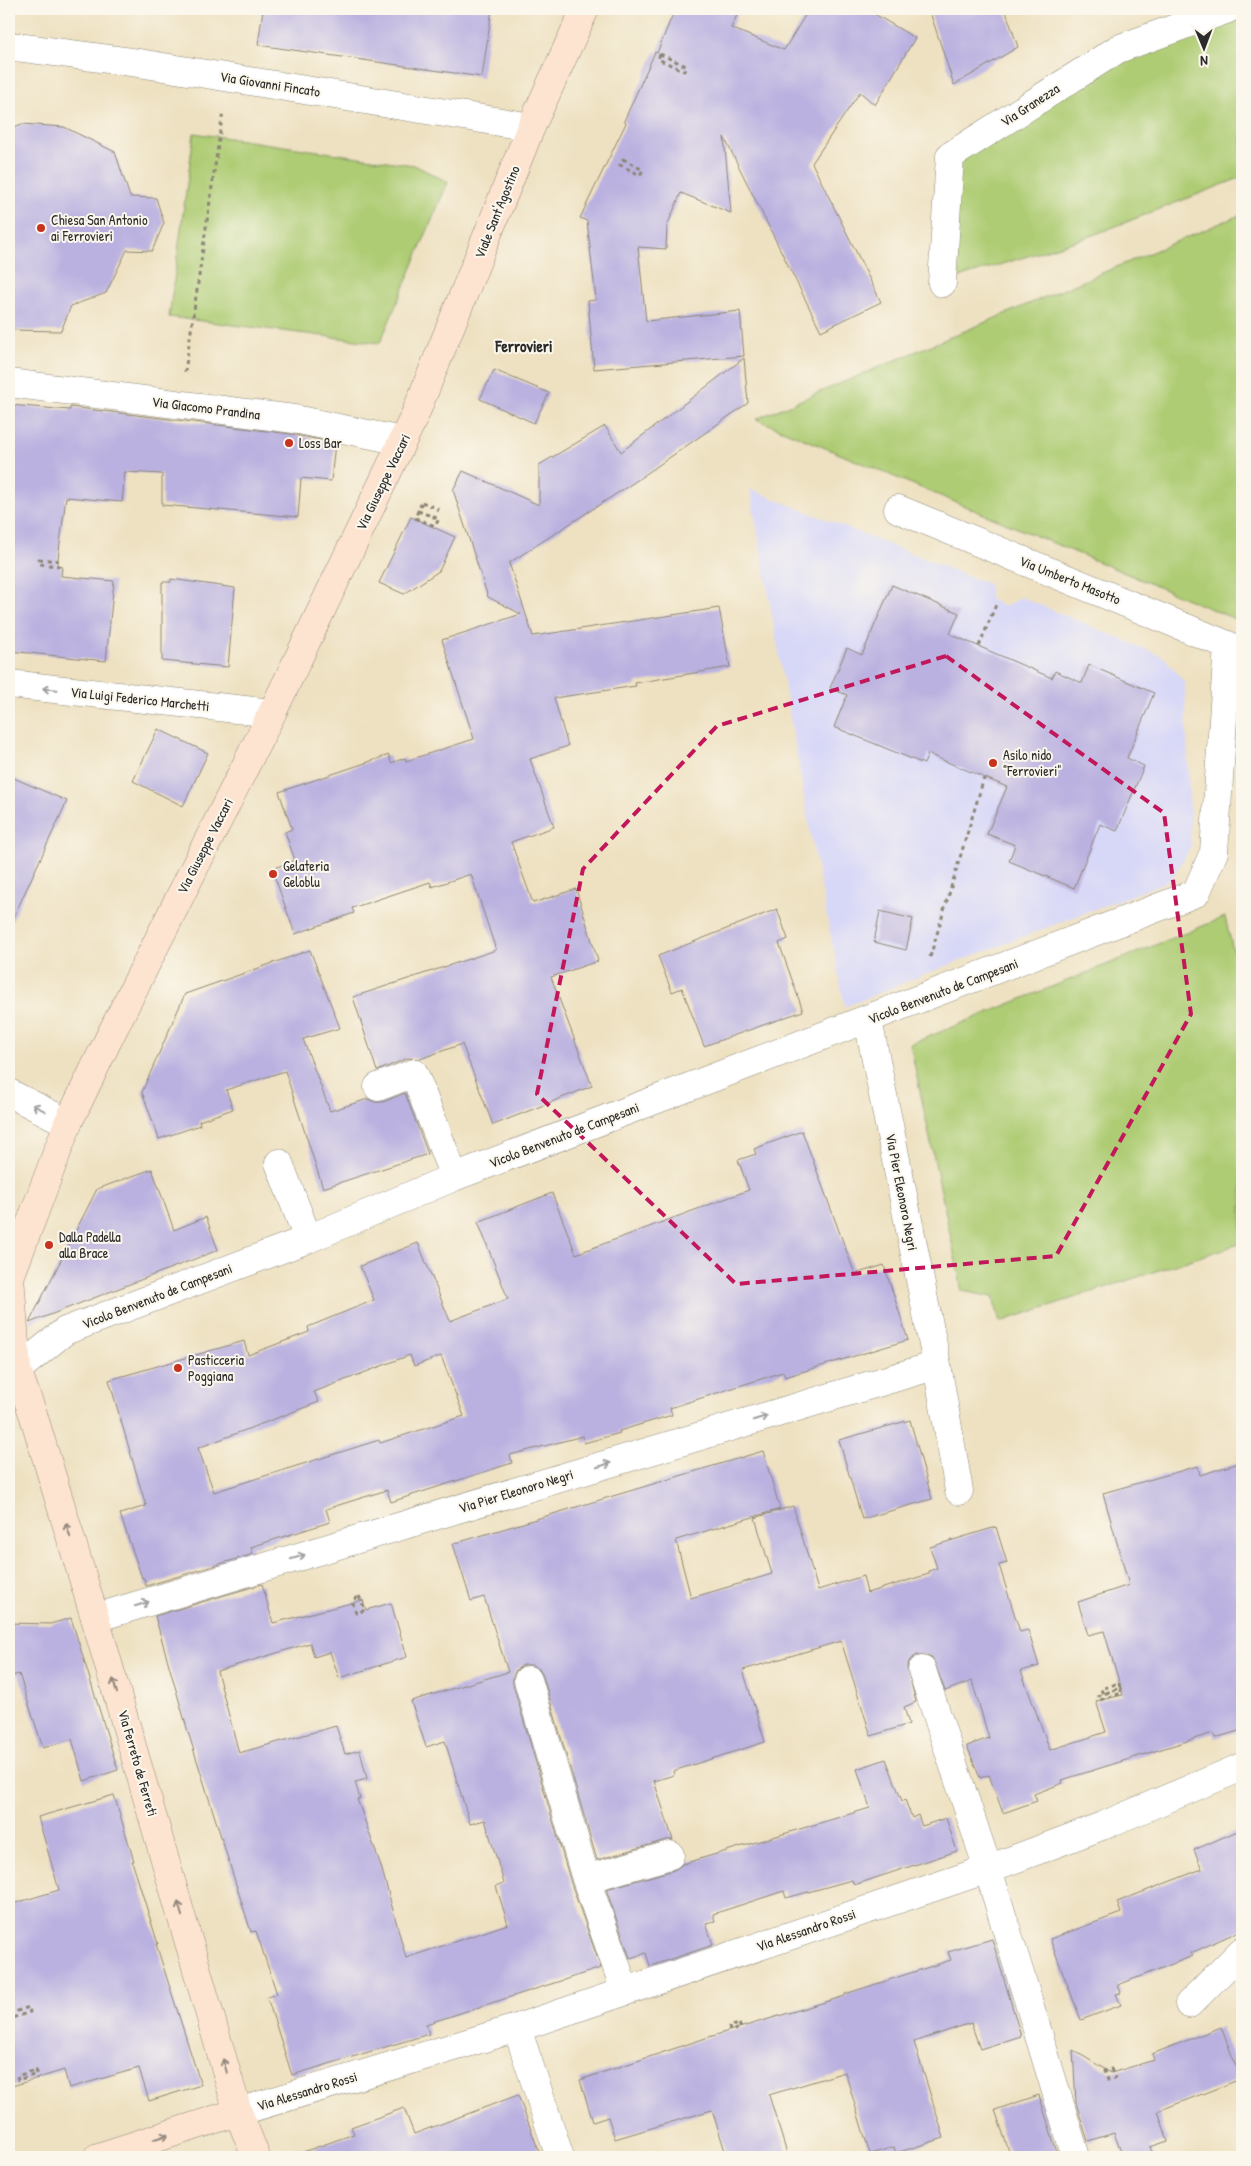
<svg xmlns="http://www.w3.org/2000/svg" width="1251" height="2166" font-family="'Patrick Hand',sans-serif">
  <style>
    .built { fill: #d7d7f8 }
    .green { fill: #aecc73; stroke: #6c7c4f }
    .building { fill: #bab1e0; fill-rule: evenodd }
    .lines { fill: none; stroke-linecap: round; stroke-linejoin: round }
    .street-casing { stroke: #8c8676; stroke-width: 29 }
    .secondary-casing { stroke: #8c8676; stroke-width: 29 }
    .path { stroke: #8c8676; stroke-width: 3; stroke-dasharray: 4 4; stroke-linecap: butt }
    .street { stroke: #fff; stroke-width: 28 }
    .secondary { stroke: #fde4d1; stroke-width: 28 }
    .oneway { stroke: #a0a0a0 }
    .oneway2 { stroke: #94887e }
    .marked { fill: none; stroke: #c2185b; stroke-width: 4; stroke-dasharray: 10 6; stroke-linejoin: round }
    .poi-dot { fill: #c8321e; stroke: #fbf7ec; stroke-width: 2 }
    .labels { text-anchor: middle; stroke-width: 4; stroke-linejoin: round; paint-order: stroke }
    .street-label { font-size: 14px; fill: #2b2b2b; stroke: #fbf7ec }
    .poi-label { font-size: 14px; fill: #2b2b2b; stroke: #fbf7ec; text-anchor: start }
    .quarter-label { font-size: 16px; font-weight: bold; fill: #2b2b2b; stroke: #fbf7ec }
  </style>
  <rect width="100%" height="100%" fill="#fbf7ec"/>
  <filter id="ink" filterUnits="userSpaceOnUse"><feTurbulence type="fractalNoise" baseFrequency=".02" numOctaves="2"/><feDisplacementMap in="SourceGraphic" scale="10" xChannelSelector="R" yChannelSelector="G"/><feConvolveMatrix kernelMatrix="1 2 1 2 8 2 1 2 1" color-interpolation-filters="sRGB"/></filter>
  <filter id="wash" filterUnits="userSpaceOnUse"><feTurbulence type="fractalNoise" baseFrequency=".0096" numOctaves="4" result="noise"/><feDisplacementMap in="SourceGraphic" scale="20" xChannelSelector="R" yChannelSelector="G"/><feGaussianBlur stdDeviation="1.12" result="paint"/><feColorMatrix in="noise" values="0 0 0 0 0 0 0 0 0 0 0 0 0 0 0 0 0 1.4 0 .05"/><feComposite in="paint" operator="in"/></filter>
  <g filter="url(#wash)">
    <rect width="100%" height="100%" fill="#eee1c1"/>
    <path class="built" d="M750 489 990 585V599L1005 607 1021 597 1164 657 1185 683 1191 847 1171 880 913 979 845 1007 812 842Z"/>
    <path class="green" d="M1228 9H1242V177L1088 237 942 283 950 156 1118 49Z
      M194 133 414 165 448 182 380 343 169 317Z
      M1242 214V603L1235 619 756 419Z
      M1225 917 1242 987V1243L1000 1322 993 1297 962 1291 910 1044Z"/>
    <g id="blocks">
      <path class="building" d="M263 9H492L482 77 258 45Z
        M675 9H740L731 28 784 50 809 9H866L915 38 875 105 860 92 812 163 881 302 821 331 724 137 731 213 681 193 667 226 666 249 638 247 646 321 740 311 744 356 594 369 588 301 596 300 587 221 580 218 626 123 624 121 655 52 657 53Z
        M929 9H1005L1018 47 954 85Z
        M22 124 64 127 115 152 130 197 156 198 164 223 152 251 127 250 106 293 71 306 61 331 9 330V129Z
        M744 358 748 403 633 483 509 563 533 636 719 608 730 667 635 683 636 686 554 698 568 746 530 759 554 827 511 842 533 903 576 889 598 961 551 977 592 1086 493 1125 462 1044 420 1059 408 1058 377 1071 353 997 496 950 471 874 432 887 430 882 352 908 354 913 295 934 272 869 295 860 285 832 292 829 279 792 389 755 391 763 405 758 406 761 474 739 442 640 521 614 488 597 453 490 463 471 539 505V465L605 426 621 452Z
        M494 370 549 393 534 423 480 399Z
        M9 405 70 410V407L291 434 335 443 331 481 301 478 298 517 162 505V474L125 472 122 502 66 497 57 566 62 567 61 576 114 581 106 661 9 651Z
        M411 517 455 537 439 571 404 594 379 583Z
        M171 579 235 588 228 667 162 661V582H171Z
        M892 585 959 613 950 634 1052 678 1055 671 1082 683 1089 665 1154 693 1127 758 1144 766 1117 831 1100 824 1074 888 1009 861 1015 845 987 834 1007 787 928 754 924 764 834 727 847 695 830 688 847 648 862 655Z
        M158 729 208 753 183 806 133 781Z
        M9 776 67 801 9 927Z
        M777 909 788 939 779 943 803 1011 704 1046 682 988 672 992 658 956Z
        M880 911 913 919 906 950 874 942Z
        M310 950 340 1028 303 1039 330 1111 368 1099 375 1102H383L405 1093 428 1154 323 1188 285 1071 226 1090 233 1109 199 1121 200 1125 159 1139 142 1092 185 994Z
        M802 1131 855 1274 884 1265 908 1340 785 1377 783 1372 670 1408 672 1415 619 1431 620 1433 584 1443 583 1436 510 1455 512 1463 391 1502 387 1490 326 1509 330 1522 251 1547 253 1554 146 1586 144 1578H142L120 1514 146 1506 109 1380 244 1341 248 1355 309 1332 308 1327 374 1300 360 1266 418 1243 450 1321 508 1299 478 1222 552 1193 576 1254 749 1190 738 1160 756 1154 754 1149ZM410 1355 414 1366 441 1356 464 1416 380 1443 379 1440 214 1492 198 1448 319 1402 314 1392Z
        M152 1169 174 1230 206 1217 218 1250 29 1323 97 1189Z
        M910 1420 932 1499 862 1519 839 1440Z
        M763 1451 780 1509 676 1540 691 1598 772 1574 755 1518 793 1506 818 1590 863 1576 867 1593 929 1574V1571L937 1568 930 1547 996 1527 1007 1563 999 1565 1020 1632 1028 1630 1039 1666 1021 1671 1050 1750 1106 1732 1096 1701 1123 1695 1104 1631 1088 1635 1078 1602 1129 1585 1103 1493 1198 1466 1200 1475 1242 1462V1730L1215 1738 1213 1733 1062 1780 1063 1783 1034 1794 1037 1801 1003 1813 989 1775 980 1778 967 1746 989 1738 972 1681 945 1691 933 1659 925 1655H917L910 1660 907 1667 916 1702 904 1707 909 1724 871 1736 841 1641 743 1670 765 1742 673 1771 674 1775 654 1781 673 1840H666L597 1860 543 1676 539 1669 532 1665H523L516 1670 513 1676V1684L571 1883 601 1968 426 2024 429 2034 292 2075 267 1997 277 1994 256 1931 251 1932 188 1732 155 1616 262 1584 273 1623 363 1600 366 1610 391 1603 407 1657 339 1678 330 1652 314 1657 310 1643 217 1671 239 1753 336 1726 345 1754 360 1750 367 1779 355 1782 360 1799H357L381 1866 406 1958 508 1924 496 1886 504 1883 485 1820 470 1824 445 1741 426 1747 411 1701 508 1672 484 1597 471 1601 453 1544Z
        M71 1618 118 1770 84 1781 72 1739 43 1748 19 1674 9 1677V1623L50 1624Z
        M886 1759 902 1801 905 1800 912 1818 918 1815 922 1826 946 1818 957 1851 854 1885 852 1880 786 1898 784 1891 713 1914 715 1921 706 1923 713 1945 650 1966 646 1953 630 1958 606 1889 674 1870 683 1864 870 1808 857 1769Z
        M114 1795 134 1861H132L158 1944H156L201 2085 149 2101 139 2068 69 2088 64 2070 9 2087V1905L59 1890 38 1817Z
        M1242 1829V1930L1191 1953 1193 1956 1118 1985 1121 1993 1116 1994 1121 2005 1081 2020 1050 1939 1121 1913 1117 1902 1202 1869 1194 1850Z
        M992 1939 1021 2036 980 2049 971 2023 914 2042 944 2138 896 2153 894 2147 870 2154 845 2072 769 2095 788 2157H727L712 2110 615 2139 608 2117 593 2122 580 2080 709 2037 845 1996V1994L951 1960 948 1952Z
        M1221 2027 1241 2079 1158 2111 1168 2141 1150 2147 1154 2157H1123L1114 2133 1088 2141 1076 2103 1073 2050 1111 2073 1154 2060 1152 2054Z
        M518 2095 541 2157H300V2153L354 2134 351 2127 404 2108 414 2134Z
        M1039 2095 1057 2152 1040 2157H1011L995 2110Z"/>
    </g>
  </g>
  <g filter="url(#ink)">
    <use href="#blocks" fill-opacity="0" stroke="#8c8676" stroke-width="1"/>
    <g class="lines">
      <defs>
        <path id="street" d="M9 46 139 63 531 127
          M942 283 950 156 1118 49 1228 9
          M9 383 294 419 402 441
          M898 509 1242 651
          M9 684 272 713
          M868 1020 937 1365 959 1491
          M378 1087 414 1073 454 1177
          M9 1093 68 1123
          M279 1163 308 1239
          M17 1370 65 1331 308 1239 454 1177 1196 893 1214 852 1228 646
          M95 1618 937 1365
          M922 1670 988 1869 1076 2157
          M528 1680 586 1879 625 1991
          M586 1879 670 1855
          M1189 2004 1242 1951
          M517 2028 560 2157
          M238 2112 517 2028 988 1869 1102 1826 1242 1767"/>
        <path id="secondary" d="M10 1276 17 1370 33 1414 95 1618 238 2112 256 2157
          M9 1280 68 1123 111 1034 272 713 414 417 531 127 585 9
          M98 2157 238 2112"/>
      </defs>
      <use href="#street" class="street-casing"/>
      <use href="#secondary" class="secondary-casing"/>
      <path class="path" d="M660 54 686 66 684 71 658 59Z
        M623 159 643 170 640 175 620 165Z
        M185 372 223 111
        M422 502 438 509 434 517 418 511Z
        M418 511 439 519 435 526 415 518Z
        M39 559 59 561V566L39 564Z
        M979 646 997 602
        M930 957 984 778
        M359 1596 365 1610 356 1613 352 1601Z
        M1119 1683 1120 1688 1103 1694 1101 1689Z
        M1120 1688 1122 1693 1100 1700 1098 1696Z
        M9 2014 29 2007 30 2012 9 2019
        M739 2024 741 2028 730 2031 729 2027Z
        M1111 2069 1115 2078 1108 2080 1105 2071Z
        M36 2070 37 2074 18 2080 17 2076Z"/>
      <use href="#street" class="street"/>
      <use href="#secondary" class="secondary"/>
    </g>
    <defs><path id="oneway-shaft" d="M-6 0H5M1.5-3L5.5 0L1.5 3" fill="none" stroke-width="1.6" stroke-linecap="round" stroke-linejoin="round" transform="scale(1.25)"/></defs>
    <g class="oneway">
      <use href="#oneway-shaft" transform="translate(50 689) rotate(-174)"/>
      <use href="#oneway-shaft" transform="translate(39 1108) rotate(-153)"/>
      <use href="#oneway-shaft" transform="translate(760 1418) rotate(-17)"/>
      <use href="#oneway-shaft" transform="translate(604 1465) rotate(-17)"/>
      <use href="#oneway-shaft" transform="translate(298 1557) rotate(-17)"/>
      <use href="#oneway-shaft" transform="translate(142 1604) rotate(-17)"/>
    </g>
    <g class="oneway2">
      <use href="#oneway-shaft" transform="translate(68 1530) rotate(-107)"/>
      <use href="#oneway-shaft" transform="translate(115 1686) rotate(-106)"/>
      <use href="#oneway-shaft" transform="translate(180 1909) rotate(-106)"/>
      <use href="#oneway-shaft" transform="translate(225 2066) rotate(-106)"/>
      <use href="#oneway-shaft" transform="translate(161 2137) rotate(-18)"/>
    </g>
  </g>
  <path class="marked" d="M946 656 1164 813 1191 1014 1056 1256 736 1284 537 1094 583 869 717 726Z"/>
  <g class="poi-dot">
    <circle cx="41" cy="228" r="5"/>
    <circle cx="289" cy="443" r="5"/>
    <circle cx="993" cy="763" r="5"/>
    <circle cx="273" cy="874" r="5"/>
    <circle cx="49" cy="1245" r="5"/>
    <circle cx="178" cy="1368" r="5"/>
  </g>
  <g class="labels">
    <g class="street-label">
      <text transform="translate(270 84) rotate(9)" y="5">Via Giovanni Fincato</text>
      <text transform="translate(1030 105) rotate(-33)" y="5">Via Granezza</text>
      <text transform="translate(497 212) rotate(-68)" y="5">Viale Sant'Agostino</text>
      <text transform="translate(206 408) rotate(7)" y="5">Via Giacomo Prandina</text>
      <text transform="translate(383 482) rotate(-64)" y="5">Via Giuseppe Vaccari</text>
      <text transform="translate(1070 580) rotate(22)" y="5">Via Umberto Masotto</text>
      <text transform="translate(140 699) rotate(6)" y="5">Via Luigi Federico Marchetti</text>
      <text transform="translate(205 846) rotate(-63)" y="5">Via Giuseppe Vaccari</text>
      <text transform="translate(943 991) rotate(-21)" y="5">Vicolo Benvenuto de Campesani</text>
      <text transform="translate(564 1135) rotate(-21)" y="5">Vicolo Benvenuto de Campesani</text>
      <text transform="translate(902 1192) rotate(79)" y="5">Via Pier Eleonoro Negri</text>
      <text transform="translate(157 1296) rotate(-21)" y="5">Vicolo Benvenuto de Campesani</text>
      <text transform="translate(516 1491) rotate(-17)" y="5">Via Pier Eleonoro Negri</text>
      <text transform="translate(138 1763) rotate(74)" y="5">Via Ferreto de Ferreti</text>
      <text transform="translate(806 1930) rotate(-19)" y="5">Via Alessandro Rossi</text>
      <text transform="translate(307 2091) rotate(-17)" y="5">Via Alessandro Rossi</text>
    </g>
    <g class="poi-label">
      <text x="51" y="225">Chiesa San Antonio<tspan x="51" dy="16">ai Ferrovieri</tspan></text>
      <text x="299" y="448">Loss Bar</text>
      <text x="1003" y="760">Asilo nido<tspan x="1003" dy="16">"Ferrovieri"</tspan></text>
      <text x="283" y="871">Gelateria<tspan x="283" dy="16">Geloblu</tspan></text>
      <text x="59" y="1242">Dalla Padella<tspan x="59" dy="16">alla Brace</tspan></text>
      <text x="188" y="1365">Pasticceria<tspan x="188" dy="16">Poggiana</tspan></text>
    </g>
    <g class="quarter-label">
      <text x="524" y="352">Ferrovieri</text>
    </g>
  </g>
  <rect width="1251" height="2166" fill="none" stroke="#fbf7ec" stroke-width="30"/>
  <g transform="translate(1204 48) rotate(179)" stroke="#fbf7ec" stroke-width="4" paint-order="stroke">
  <path d="M0-4L9 19L0 12L-9 19Z" fill="#2b2b2b"/>
  <text y="-8" font-size="14" font-weight="bold" text-anchor="middle" fill="#2b2b2b">N</text>
  </g>
</svg>
